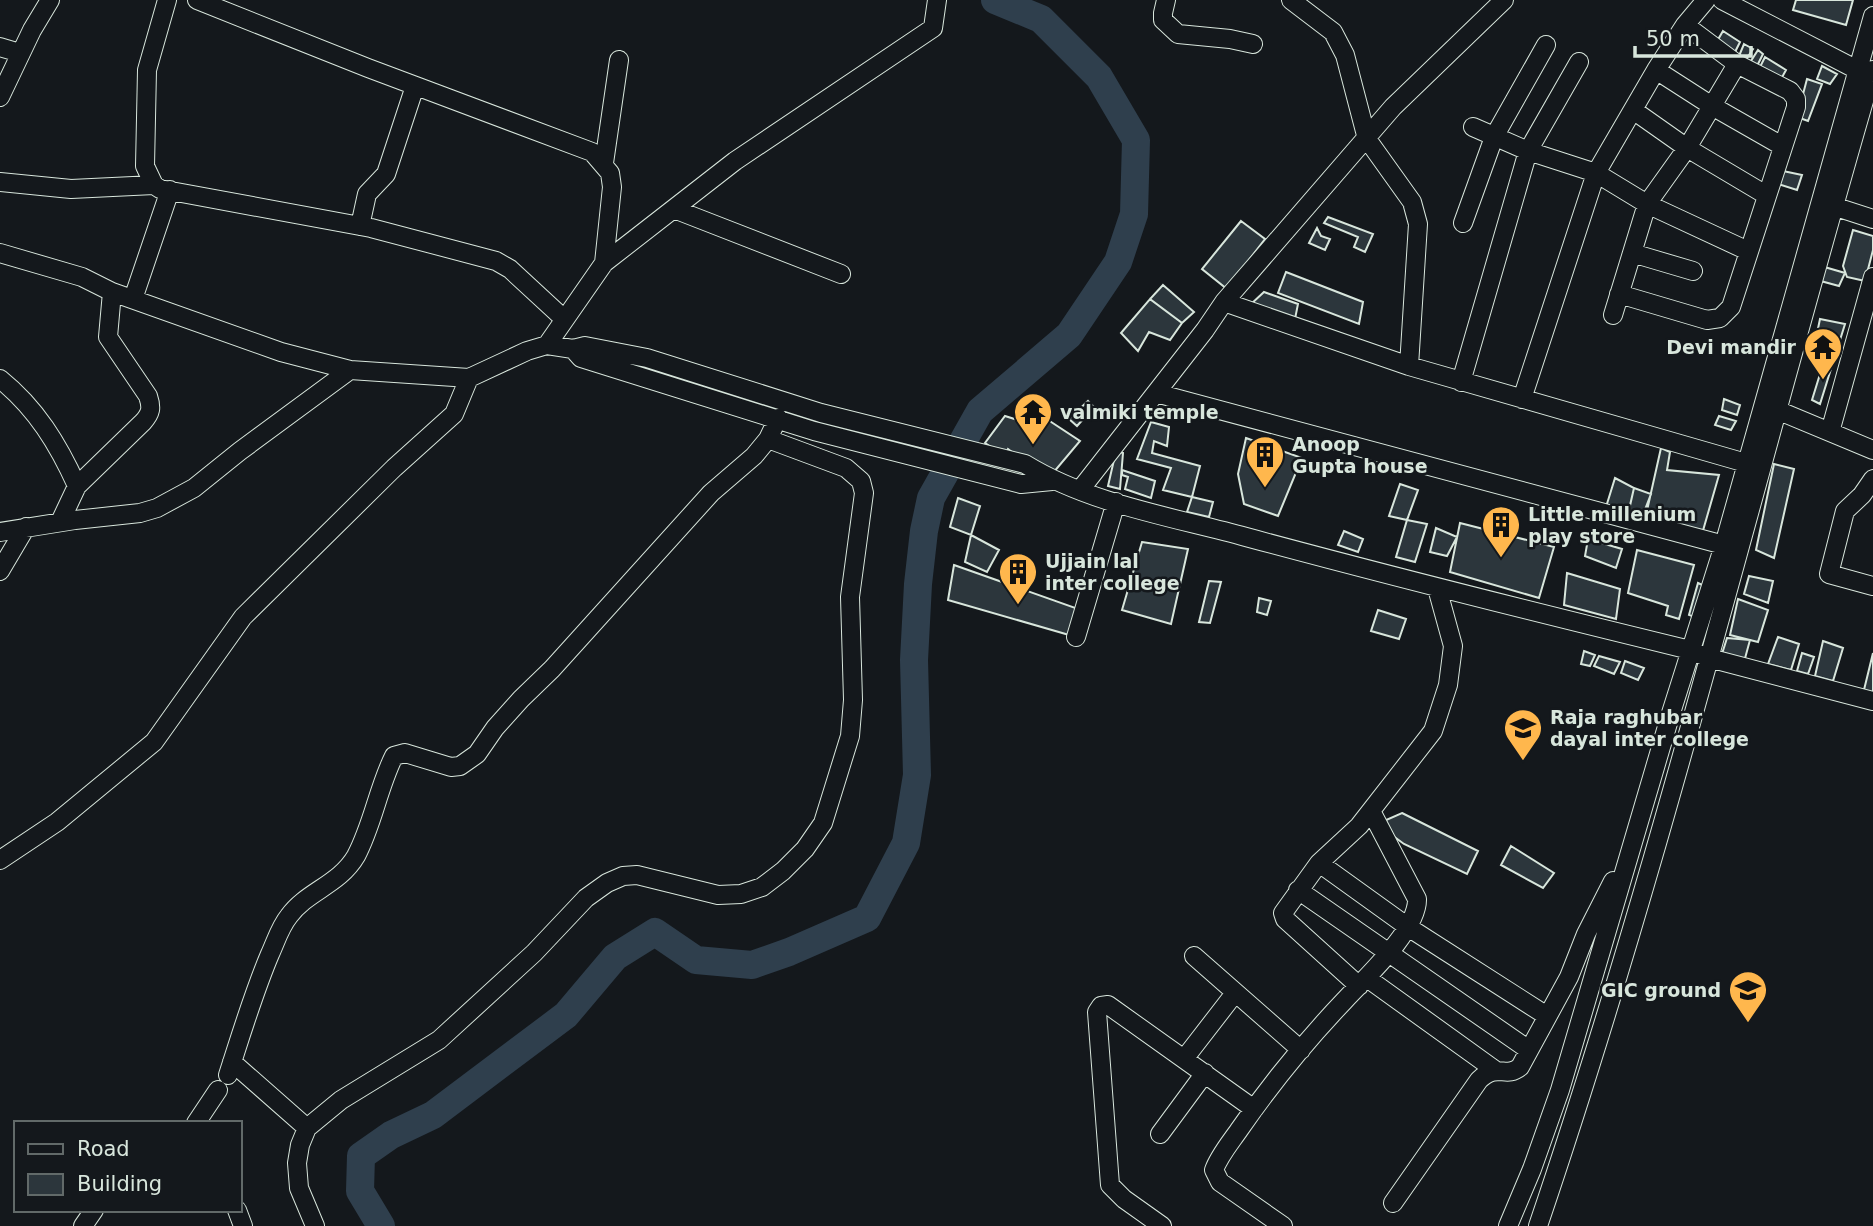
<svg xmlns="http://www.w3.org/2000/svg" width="1873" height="1226" font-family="'DejaVu Sans',sans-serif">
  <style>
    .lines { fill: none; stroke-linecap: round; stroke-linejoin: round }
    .river { stroke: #2f3f4d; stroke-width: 28 }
    .building { fill: #2c363c; stroke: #d8e6dc; stroke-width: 2 }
    .minor-casing { stroke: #d8e6dc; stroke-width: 20 }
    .minor { stroke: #14181c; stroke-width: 18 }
    .labels { text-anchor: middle; stroke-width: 5; stroke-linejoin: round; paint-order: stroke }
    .poi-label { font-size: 19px; font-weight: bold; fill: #d8e6dc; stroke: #14181c; text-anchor: start }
  </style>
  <rect width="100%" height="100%" fill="#14181c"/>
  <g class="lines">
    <path class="river" d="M381 1226 360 1191 361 1156 391 1135 433 1115 566 1015 615 957 655 932 696 960 752 965 789 952 867 918 906 843 917 775 914 660 918 584 924 531 931 498 980 411 1069 335 1118 262 1134 214 1136 140 1099 77 1041 19 995 0"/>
  </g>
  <path class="building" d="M1796 0H1853L1846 25 1793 10Z
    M1723 31 1740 42 1734 54 1716 43Z
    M1744 44 1753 49 1745 61 1739 56Z
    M1758 50 1763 54 1756 68 1749 64Z
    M1765 57 1786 70 1780 81 1759 69Z
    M1822 66 1837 74 1830 84 1817 79Z
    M1807 79 1822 84 1808 121 1797 117Z
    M1783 171 1802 175 1797 190 1778 184Z
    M1328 217 1373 234 1365 252 1354 247 1358 237 1324 223Z
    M1241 221 1265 239 1227 289 1202 269Z
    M1317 228 1321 236 1330 239 1325 250 1309 243Z
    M1853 230 1873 236V250L1865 281 1847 277 1843 266Z
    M1821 266 1845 273 1839 286 1817 280Z
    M1286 272 1363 302 1359 324 1278 293Z
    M1163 285 1194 312 1182 323 1150 299Z
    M1264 292 1298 304 1295 319 1251 304Z
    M1150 299 1182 323 1170 340 1149 332 1138 351 1121 333Z
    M1820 319 1845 324 1820 404 1812 400 1824 361 1816 353 1820 346 1827 342 1816 338Z
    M1724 399 1740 405 1737 415 1722 410Z
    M1088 401 1094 407 1077 426 1069 419Z
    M1039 414 1080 441 1053 473 1020 458 1008 449 1005 456 985 443 1005 416 1027 423Z
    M1719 416 1736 421 1731 430 1715 425Z
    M1151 422 1169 427 1167 446 1154 441 1152 453 1200 466 1192 497 1163 490 1171 468 1137 459Z
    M1246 438 1302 458 1278 516 1244 504 1238 474Z
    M1661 448 1670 452 1667 470 1719 475 1702 534 1644 524Z
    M1116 451 1123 453 1120 489 1108 486Z
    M1774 464 1794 469 1774 558 1756 550Z
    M1122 470 1155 481 1151 498 1125 489 1128 477 1122 475Z
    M1615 478 1634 488 1628 514 1606 507Z
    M1400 484 1418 490 1407 520 1389 516Z
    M1634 488 1651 494 1641 520 1627 519Z
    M1192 497 1213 502 1209 517 1187 512Z
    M958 498 980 506 971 535 950 527Z
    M1407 520 1427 524 1415 562 1396 557Z
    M1460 523 1554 547 1539 598 1450 572Z
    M1436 528 1457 537 1447 556 1430 552Z
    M1344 531 1363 539 1358 552 1338 545Z
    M971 535 999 550 987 572 965 562Z
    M1588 539 1622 549 1616 568 1585 556Z
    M1142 542 1188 549 1171 624 1122 610Z
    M1637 550 1694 565 1679 619 1666 615 1668 606 1628 593Z
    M954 565 1084 611 1076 637 948 600Z
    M1567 573 1620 589 1616 619 1564 605Z
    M1749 576 1773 581 1768 603 1744 594Z
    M1209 581 1221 582 1210 623 1199 622Z
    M1698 583 1709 588 1700 619 1689 615Z
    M1259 598 1271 601 1267 615 1257 612Z
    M1738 599 1768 610 1758 642 1730 635Z
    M1378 610 1406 619 1399 639 1371 631Z
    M1778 637 1799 644 1791 670 1768 664Z
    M1727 638 1750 640 1744 662 1721 657Z
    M1823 641 1843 648 1833 681 1815 676Z
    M1584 651 1595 655 1590 666 1581 664Z
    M1802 653 1814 657 1808 674 1797 671Z
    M1873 653V701L1862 698Z
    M1599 656 1620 662 1614 674 1594 666Z
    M1625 661 1644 668 1638 680 1621 673Z
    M1402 813 1478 851 1467 874 1404 844 1377 824Z
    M1511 846 1554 873 1543 888 1501 865Z"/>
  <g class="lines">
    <defs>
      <path id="minor" d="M167 0 147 70 145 166 154 185 160 189 371 228 496 261 510 269 563 318
        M197 0 368 68 592 152 610 173 612 187 604 263 547 345
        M1166 0 1163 13V20L1178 34 1230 39 1253 44
        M1291 0 1333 32 1345 55 1367 139 1412 202 1418 224 1409 366
        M1722 0 1867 75
        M0 47 20 53
        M1656 70 1712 106 1782 146
        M0 97 32 30 50 0
        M1633 110 1687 148 1766 195
        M1473 127 1528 151 1596 173 1647 204 1748 251
        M604 163 619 60
        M0 182 71 189 154 185
        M1833 206 1873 219
        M674 209 841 274
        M1463 223 1494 137 1546 45
        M360 226 367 194 386 174 415 86
        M0 253 82 277 112 292 281 352 350 370 469 378 527 351 547 345 573 349 585 346 647 358 821 413 1025 464C1090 504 1173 517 1246 537 1394 577 1542 614 1690 650L1709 658 1873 701
        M1632 253 1693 271
        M604 263 735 161 933 28 937 0
        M1619 294 1707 320 1720 318 1731 307 1796 107V99L1790 91 1737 64 1685 25
        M133 299 170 190
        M1224 302 1409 366 1746 463
        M1613 315 1647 204 1687 148 1737 64
        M573 349 581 358 814 431 1021 484 1052 481
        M0 379C36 408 58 444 77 486
        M1461 382 1528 151 1579 62
        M1156 393 1724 545
        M1522 399 1596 173 1656 70 1685 25 1706 0
        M1777 410 1873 450
        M1830 432 1873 277
        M1873 479 1862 495 1845 511 1829 574 1873 586
        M1080 490 1205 330 1224 302 1393 107 1504 0
        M60 522 77 486 143 422C151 413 152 408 148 396L108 337 112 292
        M0 532 75 520 140 513 157 508 194 488 240 451 350 370
        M0 571 26 527
        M1076 637 1116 502
        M0 860 57 822 154 742 243 617 394 468 454 414 469 378
        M1319 863 1408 927 1547 1016
        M1298 890 1529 1050
        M1194 956 1301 1050
        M1367 978 1495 1070
        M1359 986 1285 919 1283 913 1319 863 1359 826 1433 731 1448 685 1453 646 1437 588
        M1184 1059 1235 993
        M232 1062 307 1128
        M228 1075C241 1035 253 994 270 954 276 941 280 927 289 916 307 891 339 885 356 856 373 824 378 788 394 756L405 753 451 767 460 766 477 754 495 728 521 699 552 669 711 493 754 456 768 439 778 418
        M196 1123 218 1090
        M1160 1134 1205 1073
        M1393 1203 1479 1080C1498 1062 1505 1079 1520 1067L1569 977 1586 934 1613 881
        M237 1210 243 1226
        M83 1226 94 1210
        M315 1226 299 1188 297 1163 300 1145 307 1128 341 1100 439 1040 534 953 586 898 607 883 623 876 637 875 718 895 741 894 762 887 783 871 805 849 823 823 850 736 853 700 850 597 864 493 861 481 846 468 768 439
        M1162 1226 1124 1199 1110 1185 1097 1012 1101 1006 1108 1005 1254 1109
        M1283 1226 1220 1182 1214 1170C1219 1156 1230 1143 1239 1130 1270 1085 1306 1041 1344 1001 1364 979 1418 930 1417 899L1371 811
        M1508 1226 1532 1169 1560 1090 1671 713 1724 545 1873 16
        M1538 1226C1667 846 1760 455 1873 70"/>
    </defs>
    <use href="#minor" class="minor-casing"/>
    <use href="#minor" class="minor"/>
  </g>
  <defs>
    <symbol id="temple-pin" viewBox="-11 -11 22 30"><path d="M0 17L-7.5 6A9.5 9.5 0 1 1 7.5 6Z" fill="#ffb74d" stroke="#14181c"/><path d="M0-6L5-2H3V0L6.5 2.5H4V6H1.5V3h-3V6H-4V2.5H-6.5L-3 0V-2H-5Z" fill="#111"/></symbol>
    <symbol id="building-pin" viewBox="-11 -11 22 30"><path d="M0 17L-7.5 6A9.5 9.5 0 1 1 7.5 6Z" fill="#ffb74d" stroke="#14181c"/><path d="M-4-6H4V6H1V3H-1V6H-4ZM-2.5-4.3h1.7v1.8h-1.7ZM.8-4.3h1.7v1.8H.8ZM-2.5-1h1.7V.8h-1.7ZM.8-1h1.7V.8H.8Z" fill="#111"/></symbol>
    <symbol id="university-pin" viewBox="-11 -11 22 30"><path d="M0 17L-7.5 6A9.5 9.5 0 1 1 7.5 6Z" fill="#ffb74d" stroke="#14181c"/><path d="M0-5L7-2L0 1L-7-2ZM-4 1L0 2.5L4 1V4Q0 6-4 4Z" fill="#111"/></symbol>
  </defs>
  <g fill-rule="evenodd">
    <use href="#temple-pin" x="1801" y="325" width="44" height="60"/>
    <use href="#temple-pin" x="1011" y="390" width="44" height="60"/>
    <use href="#building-pin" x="1243" y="433" width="44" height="60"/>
    <use href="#building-pin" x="1479" y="503" width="44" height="60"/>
    <use href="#building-pin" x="996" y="550" width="44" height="60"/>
    <use href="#university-pin" x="1501" y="706" width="44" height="60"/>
    <use href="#university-pin" x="1726" y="968" width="44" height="60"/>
  </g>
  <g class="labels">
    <g class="poi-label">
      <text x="1796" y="354" text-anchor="end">Devi mandir</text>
      <text x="1060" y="419">valmiki temple</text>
      <text x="1292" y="451">Anoop<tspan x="1292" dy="22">Gupta house</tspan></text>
      <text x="1528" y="521">Little millenium<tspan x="1528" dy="22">play store</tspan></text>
      <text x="1045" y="568">Ujjain lal<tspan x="1045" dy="22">inter college</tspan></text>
      <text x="1550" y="724">Raja raghubar<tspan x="1550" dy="22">dayal inter college</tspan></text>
      <text x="1721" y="997" text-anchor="end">GIC ground</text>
    </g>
  </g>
  <rect x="14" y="1121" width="228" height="91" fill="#14181c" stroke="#626a69" stroke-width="2"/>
  <rect x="28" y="1144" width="35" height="10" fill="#14181c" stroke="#626a69" stroke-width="2"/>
  <text x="77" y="1156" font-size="21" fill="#d8e6dc">Road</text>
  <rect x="28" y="1174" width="35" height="21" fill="#2c363c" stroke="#626a69" stroke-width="2"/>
  <text x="77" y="1191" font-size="21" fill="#d8e6dc">Building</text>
  <path d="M1635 46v10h116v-10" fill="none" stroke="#d8e6dc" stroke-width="3.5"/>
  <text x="1646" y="46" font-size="21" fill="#d8e6dc" stroke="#14181c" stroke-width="5" paint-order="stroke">50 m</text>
</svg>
